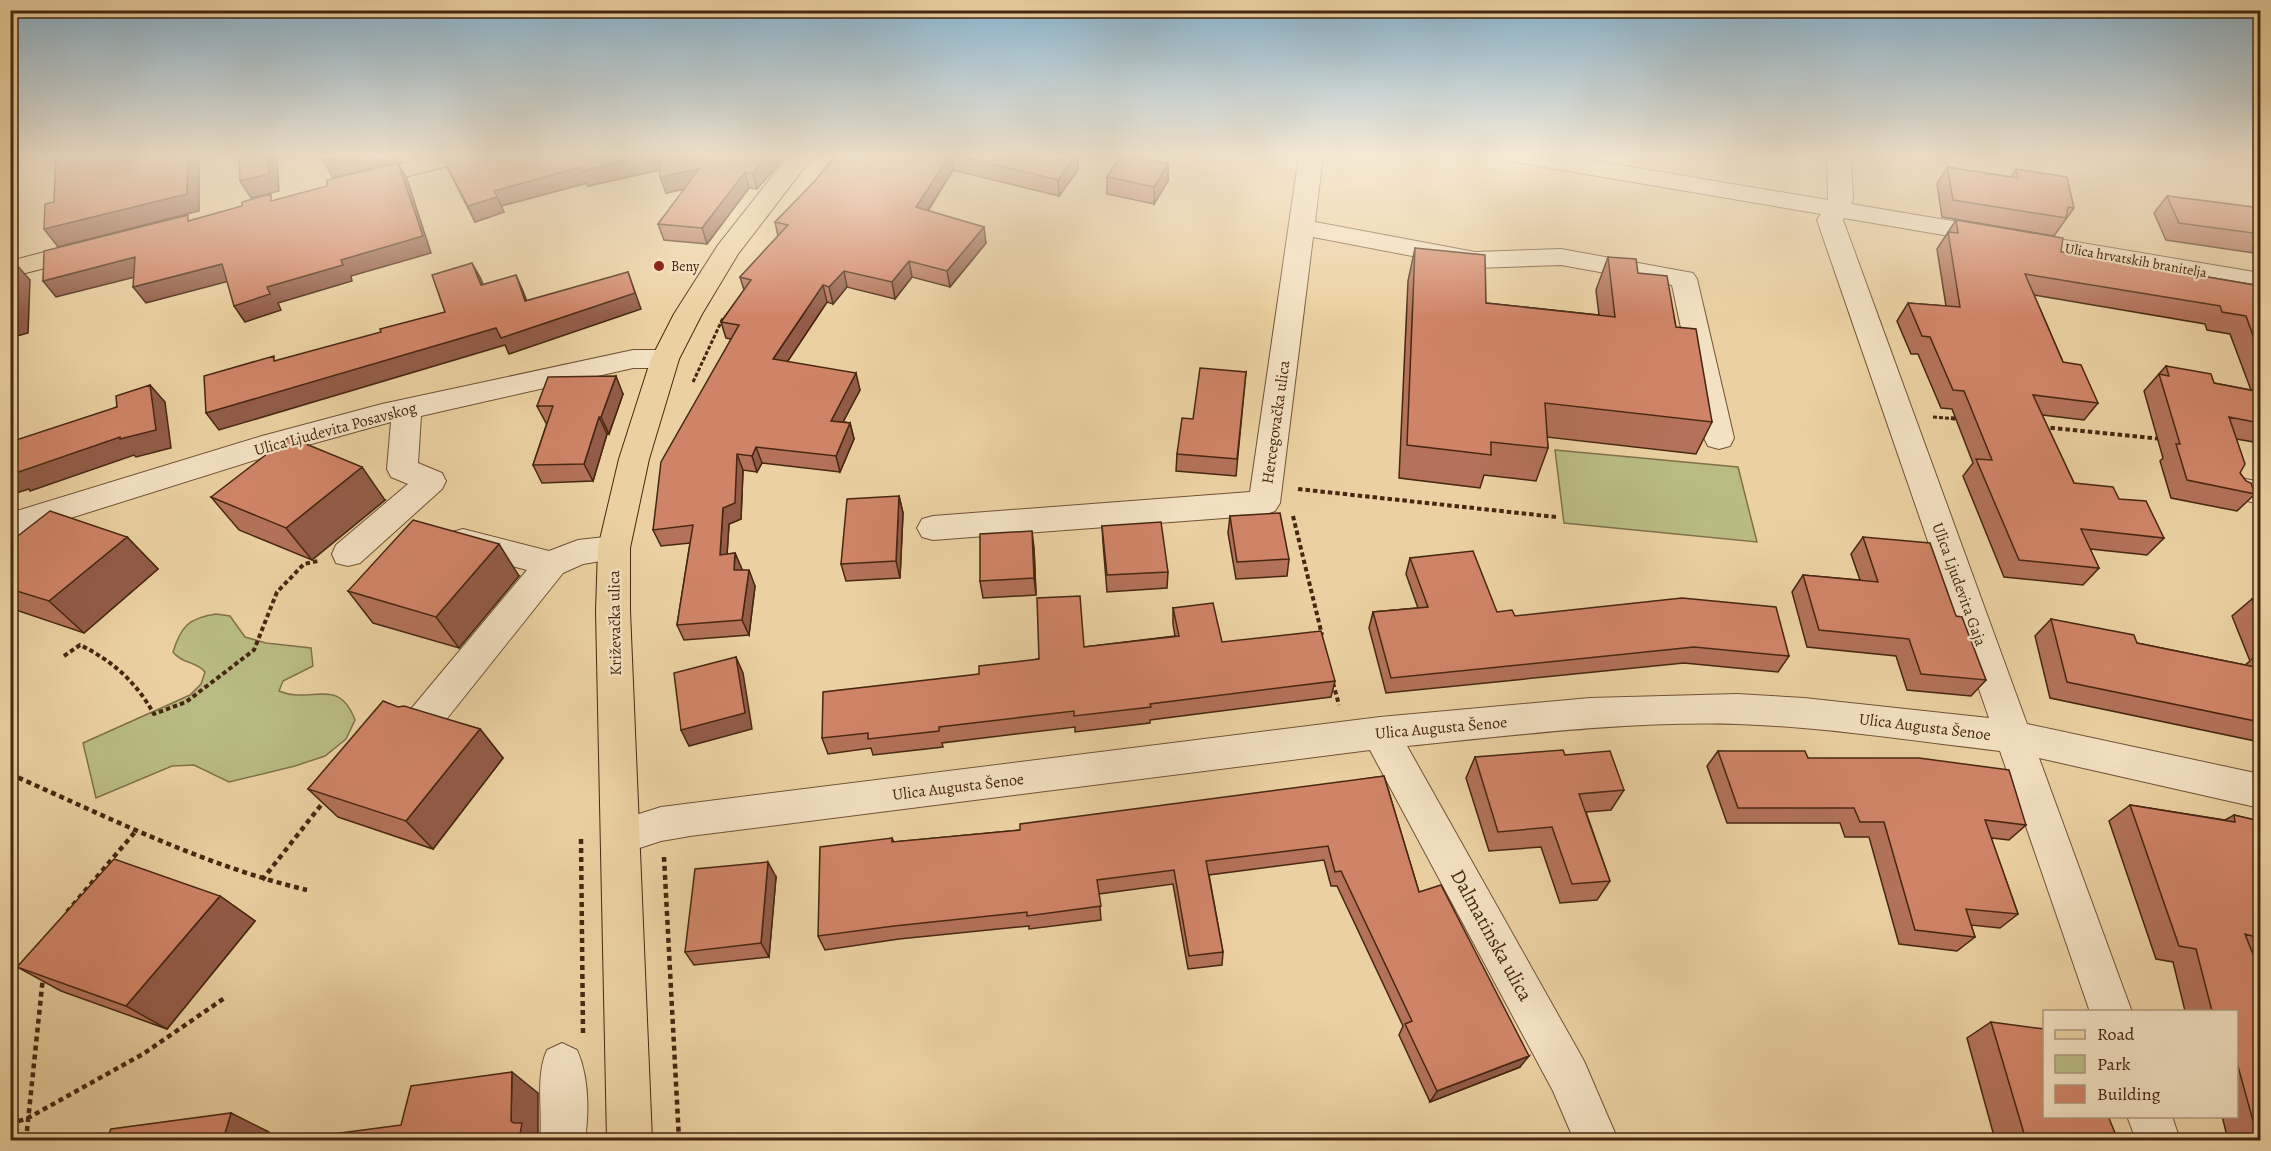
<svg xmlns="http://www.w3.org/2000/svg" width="2271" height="1151" font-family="Alegreya,serif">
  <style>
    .green { fill: #b9bb83; stroke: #80714a; stroke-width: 1.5 }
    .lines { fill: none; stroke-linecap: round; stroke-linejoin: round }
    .minor-casing { stroke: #705234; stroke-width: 2 }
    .major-casing { stroke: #472710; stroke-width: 2 }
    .path-far2 { stroke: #472710; stroke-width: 3; stroke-dasharray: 4 2; stroke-linecap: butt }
    .path-far1 { stroke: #472710; stroke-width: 4; stroke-dasharray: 4.5 3; stroke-linecap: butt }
    .path { stroke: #472710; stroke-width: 4.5; stroke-dasharray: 5 4; stroke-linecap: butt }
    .minor { fill: #f2e1c2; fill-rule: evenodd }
    .major { fill: #ebd1a1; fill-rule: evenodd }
    .wall { fill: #b37259; stroke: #472710; stroke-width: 1.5 }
    .shaded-wall { fill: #925c48; stroke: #472710; stroke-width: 1.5 }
    .building { fill: #d08467; stroke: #472710; stroke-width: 1.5 }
    .poi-dot { fill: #8f2418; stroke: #f2e1c2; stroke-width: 2 }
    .labels { text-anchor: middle; stroke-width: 4.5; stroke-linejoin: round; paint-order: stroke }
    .far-street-label { font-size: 14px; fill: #472710; stroke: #f2e1c2 }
    .far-poi-label { font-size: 14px; fill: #472710; stroke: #f2e1c2; text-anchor: start }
    .street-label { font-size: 16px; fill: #472710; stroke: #f2e1c2 }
    .near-street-label { font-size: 20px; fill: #472710; stroke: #f2e1c2 }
  </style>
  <rect width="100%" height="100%" fill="#ebd1a1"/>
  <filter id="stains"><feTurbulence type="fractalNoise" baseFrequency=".00333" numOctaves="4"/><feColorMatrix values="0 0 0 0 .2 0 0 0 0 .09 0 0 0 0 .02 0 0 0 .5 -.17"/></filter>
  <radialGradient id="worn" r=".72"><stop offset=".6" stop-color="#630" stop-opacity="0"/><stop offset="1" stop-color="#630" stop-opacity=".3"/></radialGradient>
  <path class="green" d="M1555 450 1738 467 1757 542 1564 523Z
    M216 614 230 616 245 637 266 643 311 648 313 666 283 681 279 691C311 705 338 675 355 720L346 739 325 756 295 766 229 782 194 765 172 766 96 798 83 743 190 695 201 684 205 672C196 661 182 664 173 652 181 626 189 618 216 614Z"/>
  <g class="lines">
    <defs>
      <path id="minor" d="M1299 155H1323L1315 222 1475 252 1561 249 1693 273 1697 279 1734 438 1730 446 1719 449 1708 446 1704 438 1672 285 1561 265 1475 268 1313 237 1280 503 1275 511 1264 515 933 540 922 537 917 528 922 519 933 516 1250 492Z
        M1503 155H1560L1828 200 1827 155H1851L1853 200 1851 204 2260 273V289L1844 218 1843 220 2027 724 2260 774V808L2039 758 2132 1012H2090L2000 751C1913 741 1825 727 1738 724 1627 721 1516 735 1407 746L1584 1061 1618 1140H1574L1553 1091 1370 750 690 836 661 841 621 854 607 848 602 836 607 824 661 807 1380 717 1590 698 1737 694 1804 698 1989 718 1817 220 1821 214 1515 162 1507 160Z
        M633 350H665L675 352 679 359 675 366 665 368H633L421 416 418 463 442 473 446 481 442 489 360 563 348 566 336 563 332 554 336 545 408 484 391 477 387 469 391 422 268 456 10 537V513L262 436 382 404Z
        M2241 478 2260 482V504L2230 497 2225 489 2230 481Z
        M463 529 549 551 578 540 614 536 625 539 630 548 625 557 583 564 563 573 437 731 424 735 411 731 406 720 411 709 527 570 452 550 447 541 452 532Z
        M562 1043 577 1050C589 1077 589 1111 585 1140H540C543 1110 535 1077 547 1050Z
        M2127 1116H2172L2180 1140H2136Z"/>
      <path id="major" d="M433 155H475L471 160 358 189 349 187 346 182 349 177Z
        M789 155H814L738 254 702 314 679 359 649 459 630 548V611L652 1140H607L596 611 598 548 619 459 651 359 674 314 718 245Z
        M87 241 96 243 100 249 96 255 10 277V261Z"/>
    </defs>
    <use href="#minor" class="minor-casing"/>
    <use href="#major" class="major-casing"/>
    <path class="path-far2" d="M693 382 723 318
      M1933 417 1958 419"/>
    <path class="path-far1" d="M1951 418 1958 419
      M2043 427 2161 439
      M1298 489 1556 517
      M1293 516 1322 635
      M64 656 80 645C113 661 136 682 154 714L186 702 254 650 277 592 304 564 318 561
      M1333 683 1339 705"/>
    <path class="path" d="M10 774C108 817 202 865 307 890
      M581 839 583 1033
      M664 857 679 1140
      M262 880 325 800
      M67 912 135 832
      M10 1124 28 1118 143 1054 226 997
      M26 1140 43 977"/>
    <use href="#minor" class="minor"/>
    <use href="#major" class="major"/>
  </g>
  <path class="wall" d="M441 155 784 158 757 189 749 188 707 244 664 240 658 224 685 189 666 193 660 170 588 186 587 183 501 206 504 212 475 222Z
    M836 155H1078V170L1059 196 953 170 928 211 986 243 950 287 912 277 895 299 847 287 833 304 827 302 787 362 860 390 843 422 850 423 854 439 840 472 762 463 757 472 743 470 741 519 729 524 727 554 735 553 742 570 755 586 749 635 684 640 677 625 690 543 661 546 653 530 731 339 726 338 721 322 744 290 740 277 778 236 775 222 814 182Z
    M1168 164V181L1154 204 1107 194V177Z
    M1947 167 2011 177 2016 169 2074 208 2054 236 1942 217 1937 184Z
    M2167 196 2260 208V254L2166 240 2154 213Z
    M1956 220 2061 252 2260 286V443L2236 439 2240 473 2255 494 2237 511 2171 498 2160 461 2163 458 2144 391 2166 366 2214 383 2251 390 2230 334 2207 330 2205 324 2034 295 2063 362 2098 403 2084 420 2042 415 2074 483 2119 499 2164 538 2147 555 2090 549 2099 568 2083 585 2004 577 1963 476 1973 463 1952 409 1941 408 1918 354H1911L1897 321 1908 303 1946 306 1937 249Z
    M1415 248 1486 303 1599 315 1596 290 1608 257 1638 273 1676 327 1712 422 1696 454 1547 437 1548 448 1536 481 1484 475 1480 488 1399 478 1408 281Z
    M1246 372 1236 476 1176 471 1177 454Z
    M623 394 609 434H607L593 481 542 483 533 465 547 423H546L537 406Z
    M899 496 903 513 900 578 846 581 841 564Z
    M211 497 385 500 312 560 239 530Z
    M1230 516 1289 559 1287 576 1236 579 1228 533Z
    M1102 526 1168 572 1167 588 1107 592 1103 543Z
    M127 537 158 569 84 633 10 608V542Z
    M1863 537 1956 616 1986 680 1971 696 1907 690 1896 656 1807 647 1792 592 1803 575 1860 580 1851 554Z
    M1034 548 1036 595 983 598 980 581Z
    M1410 558 1497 612 1515 616 1789 656 1778 672 1684 663 1386 693 1369 628 1373 612 1418 608 1406 574Z
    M519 576 459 648 373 623 348 591Z
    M2252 599 2260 600V742L2050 698 2035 636 2051 619 2137 643 2245 665 2250 661 2232 616Z
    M1173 608 1222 642 1335 681 1331 697 1150 720V723L1075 732V727L942 743 943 747 873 755 871 748 828 754 822 738 979 674 1084 647 1175 636 1173 624Z
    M398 707 480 729 503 758 433 849 338 817 308 789Z
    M1718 751 1808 758 2026 825 2009 840 1991 838 2018 914 2000 928 1971 925 1975 937 1957 951 1899 944 1869 837H1845L1840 823H1727L1707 766Z
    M1565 755 1624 790 1611 810 1586 812 1610 881 1597 900 1560 903 1541 847 1489 851 1466 778 1475 757Z
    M1384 776 1419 892 1520 1067 1430 1102 1399 1035 1403 1026 1337 886H1331L1324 860 1209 875 1223 952 1222 965 1188 969 1173 884 1099 894 1101 920 1029 929V926L899 939 825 950 818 936 892 838 894 842 1020 830Z
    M2130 805 2225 820 2234 815 2260 821V959L2254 957 2260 978V1140H2228L2222 1116H2236V1011H2185L2173 962 2156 959 2109 821Z
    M776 877 769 957 694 965 685 952Z
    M220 896 255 921 167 1029 61 991 17 967Z
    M1991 1022 2118 1140H1986L1994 1136 1967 1038Z"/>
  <path class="shaded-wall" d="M188 155H199V211L58 247 44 229Z
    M268 155H276L277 157 279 191 251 198 240 181Z
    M343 155H399L401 161 333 178 323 160Z
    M650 155H661L665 168 588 186 587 183 501 206 494 191 581 167Z
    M769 155H784V158L757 189 753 174Z
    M950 155H951L953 170 919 224 916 207Z
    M1076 155H1078V170L1059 196 1058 180Z
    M398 163 407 179 431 253 351 276 352 281 278 303 281 310 245 322 234 306 267 287 341 260Z
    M1168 164V181L1154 204V187Z
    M699 169 704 184 666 193 660 177Z
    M745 172 749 188 707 244 702 228Z
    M497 197 504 212 475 222 468 206Z
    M984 227 986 243 950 287 947 271Z
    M135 257 147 274 56 297 43 281Z
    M909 261 912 277 895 299 892 282Z
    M472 263 481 279 489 301 481 285Z
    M16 264 30 280 28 333 10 338V318Z
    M222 264 233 280 146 303 133 287Z
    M844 271 847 287 833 304 829 287Z
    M628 272 641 309 509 354 505 345 219 430 206 413Z
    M516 275 523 291 533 317 525 301Z
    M823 285 827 302 778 376 773 359Z
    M856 373 860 390 835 437 831 421Z
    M616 376 623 394 609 434 601 417Z
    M150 385 165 402 171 448 136 457 134 455 30 491 29 489 10 495V472L13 471 14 473Z
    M599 417 607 434 593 481 584 464Z
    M850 423 854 439 840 472 836 456Z
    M756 447 762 463 757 472 752 456Z
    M737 454 743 470 741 519 729 524 726 571 720 555 723 508Z
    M362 467 385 500 312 560 286 528Z
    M899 496 903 513 900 578 896 561Z
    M1032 531 1034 548 1036 595 1034 578Z
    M127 537 158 569 84 633 49 601Z
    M499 544 519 576 459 648 436 617Z
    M735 553 742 569 740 586 734 570Z
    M749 570 755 586 749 635 742 620Z
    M736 657 743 673 752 729 689 746 681 730Z
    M480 729 503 758 433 849 406 821Z
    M768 862 776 877 769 957 761 943Z
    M220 896 255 921 167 1029 126 1006Z
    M1529 1056 1520 1067 1430 1102 1437 1091Z
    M512 1072 538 1093V1135L546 1140H519L511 1121Z
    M231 1113 269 1132 267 1140H223Z"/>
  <path class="building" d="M56 155H188L187 194 44 229 45 204 54 202Z
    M239 155H268L269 174 240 181Z
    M322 155H343L323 160Z
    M441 155H650L582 171 581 167 494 191 497 197 468 206Z
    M660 155H769L753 174 745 172 702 228 658 224 699 169 660 177Z
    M836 155H950L916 207 984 227 947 271 909 261 892 282 844 271 829 287 823 285 773 359 856 373 831 421 850 423 836 456 756 447 752 456 737 454 735 503 723 508 720 555 735 553 734 570H749L742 620 677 625 693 525 653 530 661 462 739 325 721 322 751 280 740 277 788 225 775 222 814 182Z
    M956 155H1076L1058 180Z
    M1121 155H1129L1168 164 1154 187 1107 177Z
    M398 163 423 236 341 260 343 265 267 287 270 294 234 306 222 264 133 287 135 257 43 281 44 251 188 215V221L242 206V202L271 194V201L327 186V180Z
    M1947 167 2018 178 2016 169 2067 177 2074 208 2068 207 2066 218 1953 200Z
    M2167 196 2260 208V234L2179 223Z
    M1956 220 2063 238 2061 252 2260 286V355L2246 316 2222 312 2220 306 2025 274 2063 362 2081 365 2098 403 2033 395 2074 483 2113 487 2119 499 2146 501 2164 538 2081 529 2099 568 2019 560 1976 459 1992 460 1964 391 1953 390 1930 337 1922 336 1908 303 1960 307 1948 232 1958 233Z
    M1415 248 1485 255 1486 303 1615 317 1608 257 1636 259 1638 273 1667 276 1676 327 1696 329 1712 422 1545 403 1548 448 1491 442V455L1407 445Z
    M472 263 481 285 516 275 525 301 628 272 635 293 501 338 496 328 206 413 204 376 274 356V361L381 332 380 329 445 312 432 275Z
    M16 264 14 317 10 318V266Z
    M2166 366 2211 374 2214 383 2260 392V423L2229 417 2245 464 2240 473 2246 481 2251 483 2255 494 2187 480 2176 444H2180L2159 374 2169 376Z
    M1200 368 1246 372 1237 459 1177 454 1182 418 1193 419Z
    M616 376 601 417H599L584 464 533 465 553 406H537L548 377Z
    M150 385 156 430 120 439V437L13 474V471L10 472V442L117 407 116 396Z
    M289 437 362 467 286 528 211 497Z
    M899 496 896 561 841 564 847 499Z
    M50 511 127 537 49 601 10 589V542Z
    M1280 513 1289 559 1237 562 1230 516Z
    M413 520 499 544 436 617 348 591Z
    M1161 522 1168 572 1107 575 1102 526Z
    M1032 531 1034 578 980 581V534Z
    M1863 537 1930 543 1956 616 1962 617 1986 680 1921 674 1909 639 1819 630 1803 575 1878 582Z
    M1473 551 1497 612 1512 610 1515 616 1682 598 1776 607 1789 656 1694 647 1391 678 1373 612 1428 607 1410 558Z
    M1080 596 1084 647 1179 636 1173 608 1213 603 1222 642 1321 631 1335 681 1150 704 1151 707 1074 716V711L939 727V731L868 739V733L822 738 823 692 979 674V666L1039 659 1037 598Z
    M2252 599 2260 600V621Z
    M2051 619 2134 635 2137 643 2255 667 2252 659 2260 661V722L2067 682Z
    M736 657 745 713 681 730 674 673Z
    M383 701 398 707 404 706 480 729 406 821 308 789Z
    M1563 750 1565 755 1610 751 1624 790 1579 794 1610 881 1572 884 1552 827 1498 832 1475 757Z
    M1718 751H1805L1808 758H1919L2009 770 2026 825 1985 820 2018 914 1966 909 1975 937 1915 930 1884 822H1860L1854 808H1738Z
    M1384 776 1419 892 1441 885 1529 1056 1437 1091 1405 1024 1412 1021 1341 871 1335 872 1328 846 1206 861 1223 952 1189 956 1174 870 1097 880 1101 906 1027 916V912L894 926 818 936 820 847 892 838V842L1020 830V824Z
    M2130 805 2235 822 2234 815 2260 821V938L2245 934 2256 962 2260 978V1139H2258L2236 1059V1011H2212L2196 949 2179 946Z
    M114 859 220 896 126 1006 17 967Z
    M768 862 761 943 685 952 695 869Z
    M1991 1022 2044 1029V1116H2108L2118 1140H1998L1997 1135 2025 1137Z
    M512 1072 511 1121 514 1123H522L519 1140H287L401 1125 411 1086Z
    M231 1113 223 1140H106L111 1129Z"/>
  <linearGradient id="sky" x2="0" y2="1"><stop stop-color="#88b5d0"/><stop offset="0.49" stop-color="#f6ead5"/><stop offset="1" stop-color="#f6ead5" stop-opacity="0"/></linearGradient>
  <rect width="2271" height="317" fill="url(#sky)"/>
  <circle class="poi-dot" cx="659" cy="266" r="6"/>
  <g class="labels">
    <g class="far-street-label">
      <text transform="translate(2136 260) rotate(10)" y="5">Ulica hrvatskih branitelja</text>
    </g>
    <g class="far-poi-label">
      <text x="671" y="271">Beny</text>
    </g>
    <g class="street-label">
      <text transform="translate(1275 422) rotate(-82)" y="6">Hercegovačka ulica</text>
      <text transform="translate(335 428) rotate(-15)" y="6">Ulica Ljudevita Posavskog</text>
      <text transform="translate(1960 584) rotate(70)" y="6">Ulica Ljudevita Gaja</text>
      <text transform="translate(614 623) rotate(-91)" y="6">Križevačka ulica</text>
      <text transform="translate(1925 726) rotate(7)" y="6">Ulica Augusta Šenoe</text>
      <text transform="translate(1441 727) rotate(-5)" y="6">Ulica Augusta Šenoe</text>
      <text transform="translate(958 786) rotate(-7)" y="6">Ulica Augusta Šenoe</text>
    </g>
    <g class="near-street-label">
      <text transform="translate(1492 935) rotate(61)" y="7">Dalmatinska ulica</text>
    </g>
  </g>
  <rect width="2271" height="1151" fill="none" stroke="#ebd1a1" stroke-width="36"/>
  <rect x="12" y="12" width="2247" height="1127" fill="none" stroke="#472710" stroke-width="3"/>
  <rect x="18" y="18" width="2235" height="1115" fill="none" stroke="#472710" stroke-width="1.5"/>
  <rect x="2043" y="1010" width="195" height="108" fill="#f2e1c2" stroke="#ae977b" stroke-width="1.5"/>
  <rect x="2055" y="1030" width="30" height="9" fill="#ebd1a1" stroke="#ae977b" stroke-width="1.5"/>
  <text x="2097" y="1040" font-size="18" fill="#472710">Road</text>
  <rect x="2055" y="1055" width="30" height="18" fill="#b9bb83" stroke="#ae977b" stroke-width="1.5"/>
  <text x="2097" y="1070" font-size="18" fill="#472710">Park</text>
  <rect x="2055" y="1085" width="30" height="18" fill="#d08467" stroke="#ae977b" stroke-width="1.5"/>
  <text x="2097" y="1100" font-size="18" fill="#472710">Building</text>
  <rect width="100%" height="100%" filter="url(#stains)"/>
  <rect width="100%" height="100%" fill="url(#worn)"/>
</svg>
